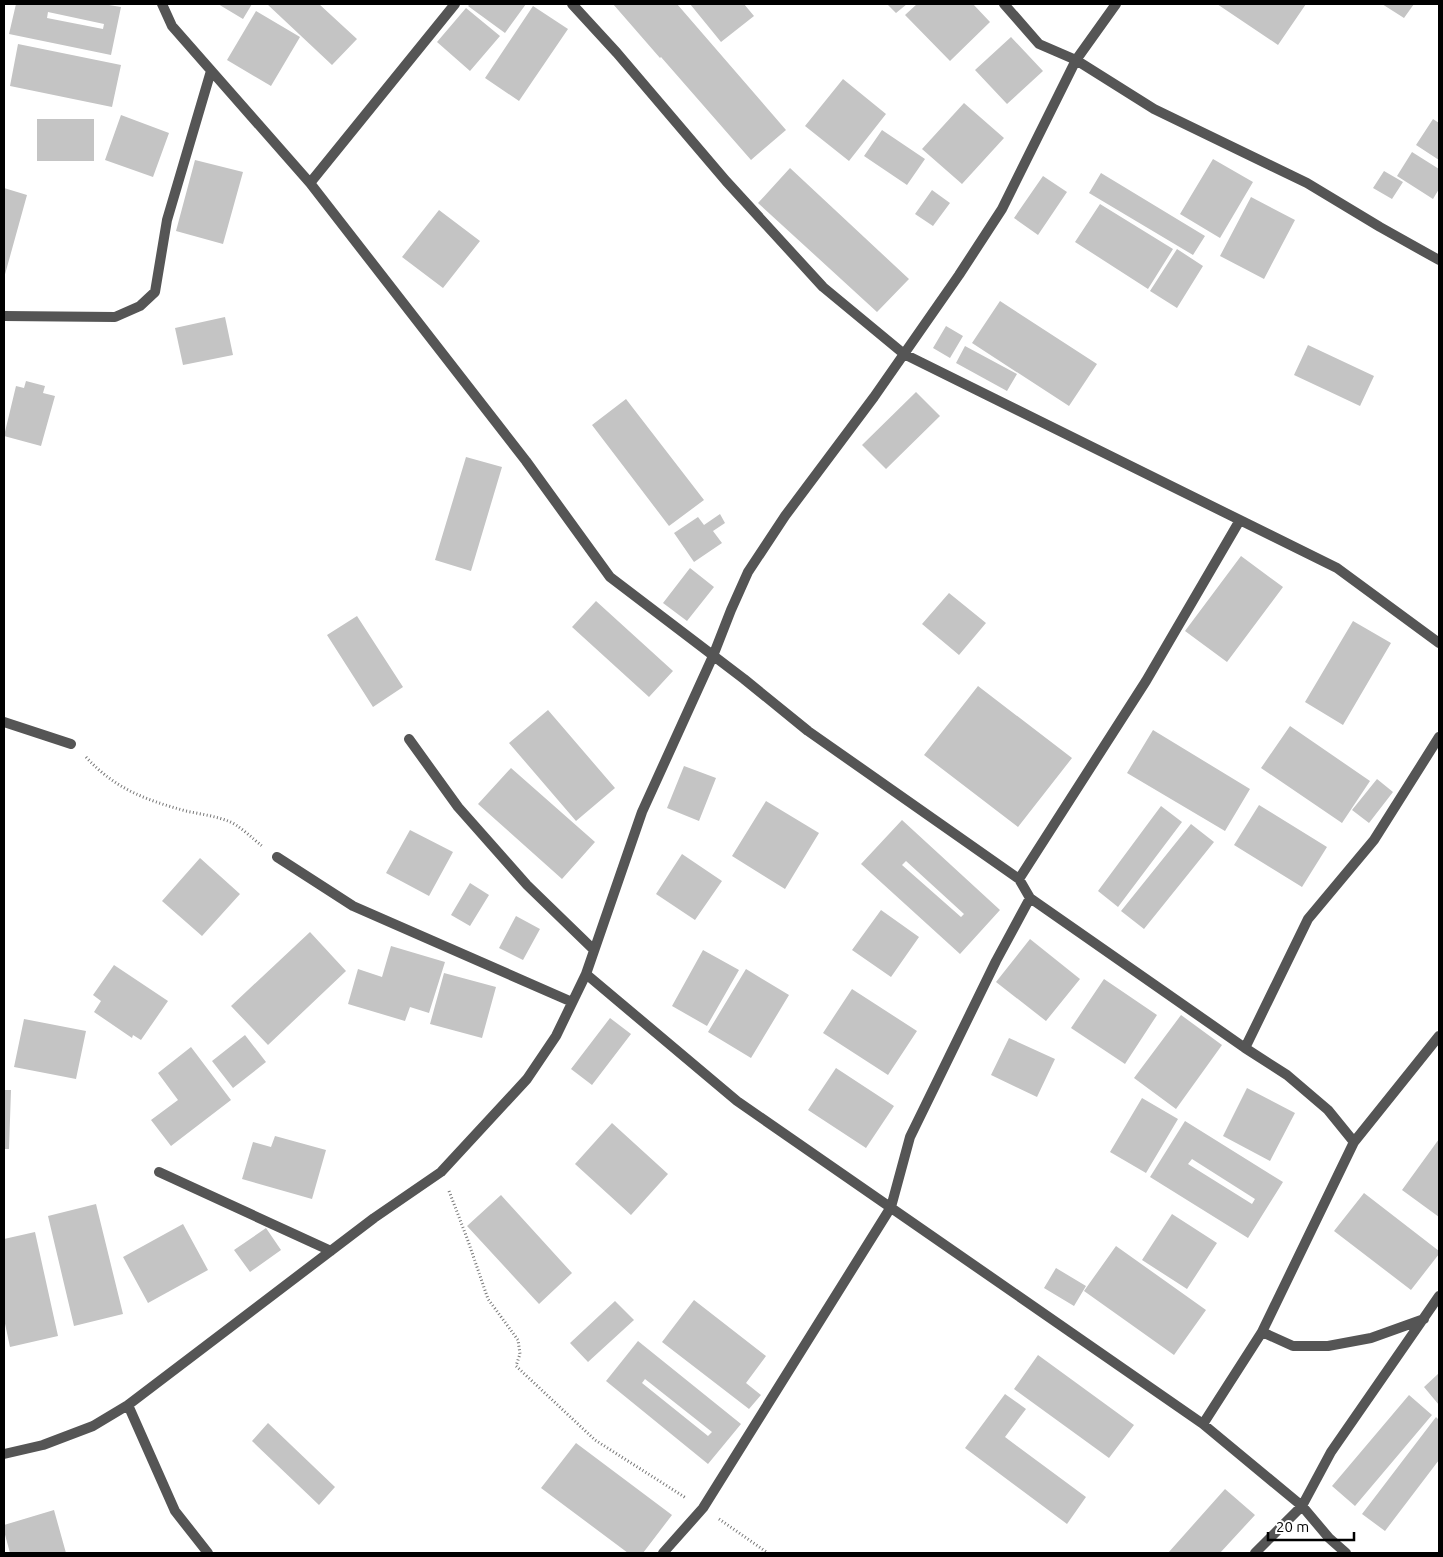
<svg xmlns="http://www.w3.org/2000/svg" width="1443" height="1557" font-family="Ubuntu,sans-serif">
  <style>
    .building { fill: #c4c4c4; fill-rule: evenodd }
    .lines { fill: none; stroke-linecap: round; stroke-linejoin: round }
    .path { stroke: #777; stroke-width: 3; stroke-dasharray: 1 2.5; stroke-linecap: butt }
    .minor { stroke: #555; stroke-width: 10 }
  </style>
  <rect width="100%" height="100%" fill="#fff"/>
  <path class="building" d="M16 4H103L121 7 111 55 9 34ZM48 12 104 24 103 29 47 18Z
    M218 4H252L243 19Z
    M267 4H319L357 39 332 65Z
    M470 4H526L505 33 468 6Z
    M613 4H677L786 130 751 160 661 57 660 58Z
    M690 4H744L754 16 721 42Z
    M887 4H907L896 13Z
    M917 4H973L990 22 950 61 905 15Z
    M1217 4H1306L1278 45Z
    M1382 4H1414L1404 18Z
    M533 6 568 29 519 101 485 78Z
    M466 8 500 36 470 71 437 42Z
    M256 11 300 37 271 86 227 60Z
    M1011 37 1043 71 1007 104 975 70Z
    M18 44 121 65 112 107 10 86Z
    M843 79 886 114 849 161 805 126Z
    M964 103 1004 138 962 184 922 149Z
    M121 115 169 133 153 177 105 160Z
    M37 119H94V161H37Z
    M1433 119 1439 123V160L1416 145Z
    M882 130 925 159 907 185 864 156Z
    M1412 152 1439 169V189L1433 199 1397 176Z
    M1213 159 1253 182 1220 238 1180 214Z
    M195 160 243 172 223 244 176 231Z
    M790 168 909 279 877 312 758 203Z
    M1384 171 1403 182 1392 199 1373 188Z
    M1101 173 1205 236 1193 255 1089 193Z
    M1043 176 1067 192 1038 235 1014 218Z
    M4 188 27 195 4 278Z
    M932 190 950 203 933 226 915 214Z
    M1251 197 1295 220 1264 279 1220 256Z
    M1100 204 1173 249 1148 289 1075 242Z
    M439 210 480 241 443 288 402 257Z
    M1177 249 1203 266 1177 308 1150 291Z
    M1000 301 1097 364 1069 406 972 343Z
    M225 317 233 355 183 365 175 328Z
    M946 326 963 336 950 358 933 348Z
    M1308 345 1374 376 1360 406 1294 375Z
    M965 346 1017 374 1007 391 956 363Z
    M26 381 45 386 43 393 55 396 41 446 4 436 16 386 24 388Z
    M916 392 940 416 886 469 862 445Z
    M626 399 704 500 669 526 592 425Z
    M466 457 502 467 471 571 435 560Z
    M720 514 725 523 713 531 722 543 694 562 674 533 698 517 704 525Z
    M1241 556 1283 587 1227 662 1185 631Z
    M690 568 714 587 687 621 663 603Z
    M949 593 986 623 959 655 922 624Z
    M596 601 673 671 649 697 572 627Z
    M357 616 403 687 373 707 327 635Z
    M1353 621 1391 643 1343 725 1305 702Z
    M978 686 1072 758 1018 827 924 755Z
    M548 710 615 788 576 821 509 743Z
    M1290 726 1370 781 1342 823 1261 768Z
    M1153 730 1250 789 1225 831 1127 773Z
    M684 766 716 778 699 821 667 808Z
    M511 768 595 842 562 879 478 804Z
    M1377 779 1393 792 1369 823 1352 810Z
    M766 801 819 833 785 889 732 856Z
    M1259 805 1327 847 1302 887 1234 845Z
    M1161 806 1182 822 1118 907 1098 891Z
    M902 820 1000 910 960 954 861 864ZM906 861 964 914 961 917 902 865Z
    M1191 824 1214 842 1144 929 1121 911Z
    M410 830 453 852 429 896 386 873Z
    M682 854 722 881 695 920 656 894Z
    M200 858 240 894 202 936 162 901Z
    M470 883 489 895 470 926 451 915Z
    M881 910 919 937 891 977 852 950Z
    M516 916 540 929 523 960 499 948Z
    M310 932 346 971 268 1045 231 1006Z
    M1030 939 1080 979 1046 1021 996 982Z
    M391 946 445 962 429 1013 410 1007 405 1021 348 1004 358 969 382 977Z
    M703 950 739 970 707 1026 672 1006Z
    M114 965 168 1001 141 1040 133 1035 132 1038 94 1012 101 1001 93 995Z
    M746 969 789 995 751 1058 708 1032Z
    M444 973 496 987 482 1038 430 1024Z
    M1104 979 1157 1015 1125 1064 1071 1028Z
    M852 989 917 1031 888 1075 823 1033Z
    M1181 1015 1222 1045 1176 1109 1134 1078Z
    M610 1018 631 1034 592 1085 571 1069Z
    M24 1019 86 1031 76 1079 14 1067Z
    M245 1035 266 1062 233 1088 212 1061Z
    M1009 1038 1055 1059 1037 1097 991 1075Z
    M191 1047 231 1100 171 1146 151 1120 178 1100 158 1073Z
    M836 1068 894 1106 866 1148 808 1110Z
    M1247 1088 1295 1113 1270 1161 1223 1136Z
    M4 1090H11L9 1149H4Z
    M1142 1098 1178 1119 1146 1173 1110 1152Z
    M1185 1121 1283 1182 1248 1238 1150 1177ZM1192 1159 1255 1199 1252 1204 1188 1164Z
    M612 1123 668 1174 631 1215 575 1164Z
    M275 1136 326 1150 312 1199 242 1179 253 1142 271 1147Z
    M1439 1139V1217L1402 1190Z
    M1364 1193 1439 1251V1254L1411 1290 1334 1231Z
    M501 1195 572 1273 539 1304 467 1226Z
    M96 1204 123 1314 74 1326 48 1216Z
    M1172 1214 1217 1243 1187 1289 1142 1260Z
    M183 1224 208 1270 148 1303 123 1257Z
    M266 1228 281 1250 250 1272 234 1250Z
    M35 1232 58 1336 10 1347 4 1319V1239Z
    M1116 1246 1206 1310 1174 1355 1084 1291Z
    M1056 1268 1086 1286 1074 1306 1044 1288Z
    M694 1300 766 1356 746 1383 761 1395 749 1409 662 1342Z
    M615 1301 634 1320 588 1362 570 1343Z
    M638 1341 741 1424 708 1464 606 1381ZM645 1379 712 1432 708 1436 642 1383Z
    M1038 1355 1134 1425 1109 1458 1014 1389Z
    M1439 1373V1405L1424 1387Z
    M1005 1394 1026 1409 1005 1437 1086 1497 1067 1524 965 1448Z
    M1409 1395 1432 1415 1355 1506 1332 1486Z
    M1436 1417 1439 1420V1460L1385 1531 1362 1514Z
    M268 1423 335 1487 319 1505 252 1441Z
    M576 1443 672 1515 643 1553H628L541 1488Z
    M1225 1489 1255 1515 1220 1553H1168Z
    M54 1510 66 1553H10L4 1531V1525Z"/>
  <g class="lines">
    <path class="path" d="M86 757C115 789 146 800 186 811 200 814 215 816 228 821 238 824 253 839 262 846
      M449 1191 467 1238 488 1299 518 1340 520 1354 516 1366 595 1440 686 1498
      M719 1519 768 1553"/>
    <path class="minor" d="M162 4 172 26 310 183 526 461 610 577 744 679 808 731 1019 879 1030 898 1245 1048 1287 1075 1328 1110 1354 1142 1262 1332 1203 1424
      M572 4 617 53 726 181 823 287 904 354 1337 568 1439 643
      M1004 4 1039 44 1076 60 1154 109 1307 183 1380 227 1439 260
      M310 183 455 4
      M4 316 115 317 140 306 155 292 167 220 211 71
      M4 722 71 744
      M409 739 458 807 527 885 594 950
      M277 857 353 906 572 1002
      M1019 879 1146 681 1240 520
      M586 974 737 1101 1203 1424 1302 1506 1329 1538 1346 1553
      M1245 1048 1308 919 1374 840 1439 737
      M1354 1142 1439 1036
      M159 1172 331 1251
      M1262 1332 1293 1346H1328L1371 1338 1424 1319
      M128 1405 175 1511 208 1553
      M4 1454 43 1445 93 1426 128 1405 374 1218 441 1172 527 1079 556 1036 586 974 642 812 713 656 731 610 748 572 785 516 874 397 959 275 1002 209 1076 60 1116 4
      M663 1553 703 1508 891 1207 910 1137 996 961 1030 898
      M1255 1553 1302 1506 1331 1452 1439 1296"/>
  </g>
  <rect width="1443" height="1557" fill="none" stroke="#000000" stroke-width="10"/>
  <path d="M1268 1532v8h86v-8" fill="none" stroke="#000000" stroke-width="2.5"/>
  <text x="1276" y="1532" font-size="15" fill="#000000" stroke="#ffffff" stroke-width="4" paint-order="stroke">20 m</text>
</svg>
